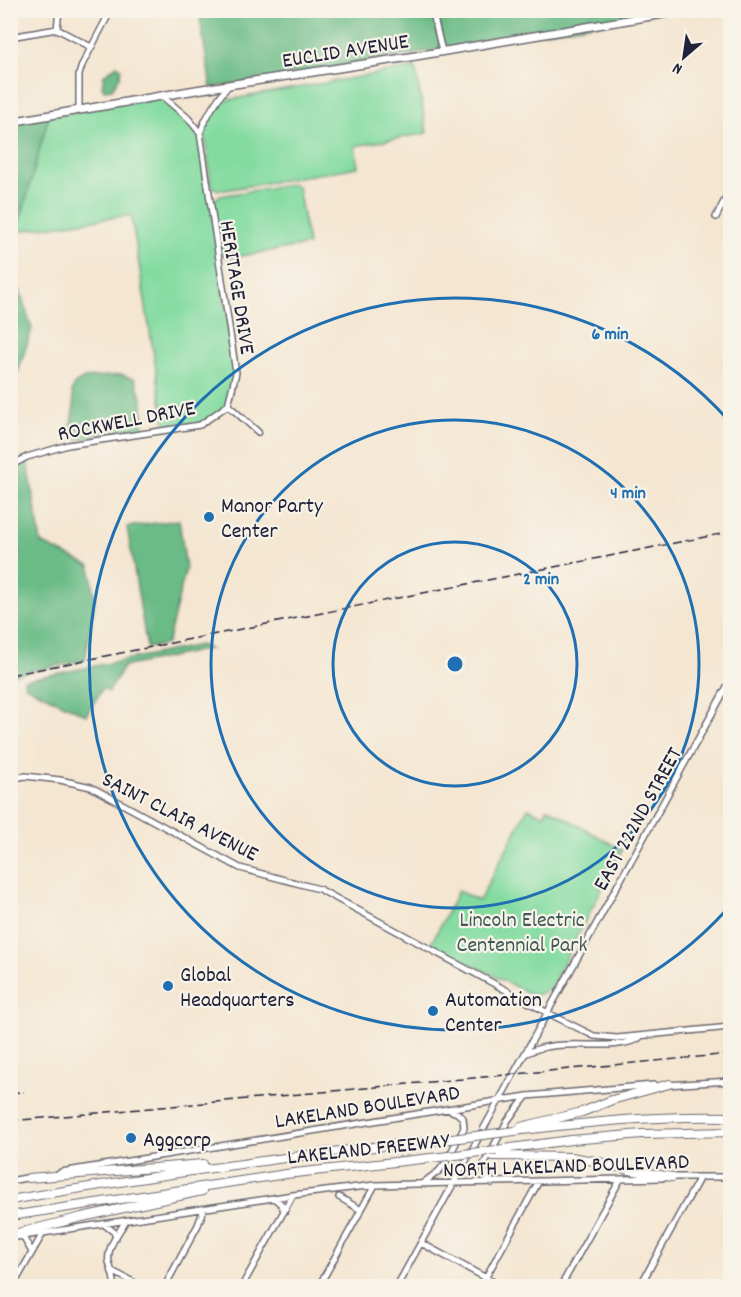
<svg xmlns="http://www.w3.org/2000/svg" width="741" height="1297" font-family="Dekko,sans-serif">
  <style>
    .green { fill: #83dba0; stroke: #527e6e; stroke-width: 1.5 }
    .forest { fill: #6abb86; stroke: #466e60; stroke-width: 1.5 }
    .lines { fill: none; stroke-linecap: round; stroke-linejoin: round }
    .minor-casing { stroke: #6c6770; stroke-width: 8 }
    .major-casing { stroke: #6c6770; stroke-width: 10 }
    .highway-casing { stroke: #6c6770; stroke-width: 10 }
    .minor { stroke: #fff; stroke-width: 5 }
    .major { stroke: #fff; stroke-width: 7 }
    .highway { stroke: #fff; stroke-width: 8 }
    .rail { stroke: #22223b; stroke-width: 1.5; stroke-dasharray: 9 4.5; stroke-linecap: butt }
    .highway-bridge-casing { stroke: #6c6770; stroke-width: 10; stroke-linecap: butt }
    .highway-bridge { stroke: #fff; stroke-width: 8 }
    .ring { fill: none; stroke: #1f6fb2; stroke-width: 3 }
    .poi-dot { fill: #1f6fb2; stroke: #f7f3e8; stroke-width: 2 }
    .labels { text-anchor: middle; stroke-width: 4.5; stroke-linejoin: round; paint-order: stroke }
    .street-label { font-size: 22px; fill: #22223b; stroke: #f7f3e8 }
    .poi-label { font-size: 22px; fill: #22223b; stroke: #f7f3e8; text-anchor: start }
    .park-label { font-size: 22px; fill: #3f5a59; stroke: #f7f3e8 }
    .centre { fill: #1f6fb2; stroke: #f7f3e8; stroke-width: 3 }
    .ring-label { font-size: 18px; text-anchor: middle; font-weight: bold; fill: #1f6fb2; stroke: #f7f3e8; stroke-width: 4.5; stroke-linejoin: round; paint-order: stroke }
  </style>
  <rect width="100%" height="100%" fill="#f7f3e8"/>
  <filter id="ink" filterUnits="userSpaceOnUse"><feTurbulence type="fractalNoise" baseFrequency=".0167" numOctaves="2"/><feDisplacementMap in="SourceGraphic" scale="12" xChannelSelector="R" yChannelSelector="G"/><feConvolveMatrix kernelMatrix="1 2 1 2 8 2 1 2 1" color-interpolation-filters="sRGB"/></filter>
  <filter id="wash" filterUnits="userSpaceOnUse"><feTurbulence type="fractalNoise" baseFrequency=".008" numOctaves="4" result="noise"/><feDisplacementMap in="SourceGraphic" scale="24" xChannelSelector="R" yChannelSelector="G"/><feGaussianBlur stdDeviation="1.35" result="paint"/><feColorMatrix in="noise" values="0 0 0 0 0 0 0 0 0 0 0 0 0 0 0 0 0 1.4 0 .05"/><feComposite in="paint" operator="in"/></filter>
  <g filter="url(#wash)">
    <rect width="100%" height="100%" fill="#f4e6d1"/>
    <path class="green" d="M415 67 427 133 355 146 358 167 225 190H218L211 185 204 127 222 101Z
      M162 96 200 133 236 373 228 405 200 425 166 430 131 215 17 231 49 115Z
      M292 184 298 187 308 245 228 258 222 254 213 207 215 199 220 196Z
      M528 808 543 815 548 808 622 850 550 989 534 996 431 944 458 891 479 901Z"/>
    <path class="forest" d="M677 10 211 88 199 11Z
      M117 65 121 68 120 77 112 89 104 90 102 86 104 75Z
      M49 115 14 244 12 266 32 329 12 390V464L27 457 41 543 90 566 95 598 85 660 11 675V560L20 558 10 513 11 122Z
      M122 375 135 379 143 402V428L78 440 71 425 74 406 72 392 74 384 84 378Z
      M179 520 186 568 167 644 147 648 127 527Z
      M200 645 209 649 123 667 109 692 103 688 86 715 25 686 24 680Z"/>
  </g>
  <g filter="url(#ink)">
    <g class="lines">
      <defs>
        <path id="minor" d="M432 10 442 51
          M57 29 59 10
          M10 37 57 29 91 47
          M229 85C216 100 207 114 200 133L236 373 228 405 258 432
          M162 96 188 118 200 133
          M79 110V75L82 65 111 10
          M716 217 730 190
          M10 466 27 457 68 445 200 425 228 405
          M10 779 25 776 60 780 91 787 240 868 319 889 548 1013 594 1036 617 1038 730 1027
          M525 1054C562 1035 610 1054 639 1038
          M666 1085 730 1081
          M61 1172 527 1096 654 1085
          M671 1177H730
          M10 1181 31 1177
          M423 1183 439 1171 446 1162 464 1128 463 1118 457 1113 447 1109
          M492 1183 484 1171V1164L508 1120 527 1096
          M339 1197 361 1210
          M274 1198 282 1205 284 1212
          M105 1225 114 1232 116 1237
          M23 1237 32 1252
          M10 1238 293 1195 375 1185 662 1178
          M421 1243 501 1286
          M112 1271 141 1286
          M13 1286 42 1235
          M114 1286C115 1277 111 1271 109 1262 106 1248 118 1234 125 1222
          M165 1286 198 1225 204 1209
          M242 1286 293 1195
          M319 1286 375 1185
          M397 1286 730 681
          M481 1286 539 1181
          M561 1286 620 1180
          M640 1286 700 1177"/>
        <path id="major" d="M10 122 196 90 416 56 686 10"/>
        <path id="highway" d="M521 1127 582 1112 612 1100 669 1084
          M507 1132C582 1123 655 1115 730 1117
          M496 1150 571 1140 642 1134 730 1132
          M493 1156 571 1157 600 1162 629 1170 672 1177
          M29 1178 203 1164
          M10 1200C157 1175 303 1153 451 1139
          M10 1216 286 1174 440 1157
          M10 1235 82 1217 202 1191"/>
      </defs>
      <use href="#minor" class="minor-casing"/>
      <use href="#major" class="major-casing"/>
      <use href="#highway" class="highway-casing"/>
      <use href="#minor" class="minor"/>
      <use href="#major" class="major"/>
      <use href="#highway" class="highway"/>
      <path class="rail" d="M10 675 730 532
        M10 1093 24 1092
        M10 1121 730 1054"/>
      <defs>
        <path id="highway-bridge" d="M451 1139 507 1132
          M440 1157 496 1150"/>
      </defs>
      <use href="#highway-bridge" class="highway-bridge-casing"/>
      <use href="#highway-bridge" class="highway-bridge"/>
    </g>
  </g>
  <g class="ring">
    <circle cx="455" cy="664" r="122"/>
    <circle cx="455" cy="664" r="244"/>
    <path d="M729 907A366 366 0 1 1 729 421"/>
  </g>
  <g class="poi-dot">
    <circle cx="209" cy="517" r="6"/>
    <circle cx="168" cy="986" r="6"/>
    <circle cx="433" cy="1011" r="6"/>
    <circle cx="131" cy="1138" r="6"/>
  </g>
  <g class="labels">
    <g class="street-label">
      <text transform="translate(345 49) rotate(-9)" y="8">EUCLID AVENUE</text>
      <text transform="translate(239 287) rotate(81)" y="8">HERITAGE DRIVE</text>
      <text transform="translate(126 419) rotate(-11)" y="8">ROCKWELL DRIVE</text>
      <text transform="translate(181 815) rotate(27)" y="8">SAINT CLAIR AVENUE</text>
      <text transform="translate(636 818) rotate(-61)" y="8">EAST 222ND STREET</text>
      <text transform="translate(367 1105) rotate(-9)" y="8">LAKELAND BOULEVARD</text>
      <text transform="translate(368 1147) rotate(-6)" y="8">LAKELAND FREEWAY</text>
      <text transform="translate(566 1164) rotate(-2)" y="8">NORTH LAKELAND BOULEVARD</text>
    </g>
    <g class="poi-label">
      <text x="221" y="512">Manor Party<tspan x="221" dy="25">Center</tspan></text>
      <text x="180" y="981">Global<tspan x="180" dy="25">Headquarters</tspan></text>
      <text x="445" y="1006">Automation<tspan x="445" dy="25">Center</tspan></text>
      <text x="143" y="1146">Aggcorp</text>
    </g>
    <g class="park-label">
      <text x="522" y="926">Lincoln Electric<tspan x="522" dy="25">Centennial Park</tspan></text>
    </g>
  </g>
  <circle cx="455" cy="664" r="9" class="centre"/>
  <g class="ring-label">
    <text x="610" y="339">6 min</text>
    <text x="628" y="498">4 min</text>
    <text x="541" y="584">2 min</text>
  </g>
  <rect width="741" height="1297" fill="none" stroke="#f7f3e8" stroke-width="36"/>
  <g transform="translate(684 57) rotate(209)" stroke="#f7f3e8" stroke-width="4.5" paint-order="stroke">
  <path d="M0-4.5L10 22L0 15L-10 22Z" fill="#22223b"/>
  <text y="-9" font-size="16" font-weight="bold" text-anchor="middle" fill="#22223b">N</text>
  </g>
</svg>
